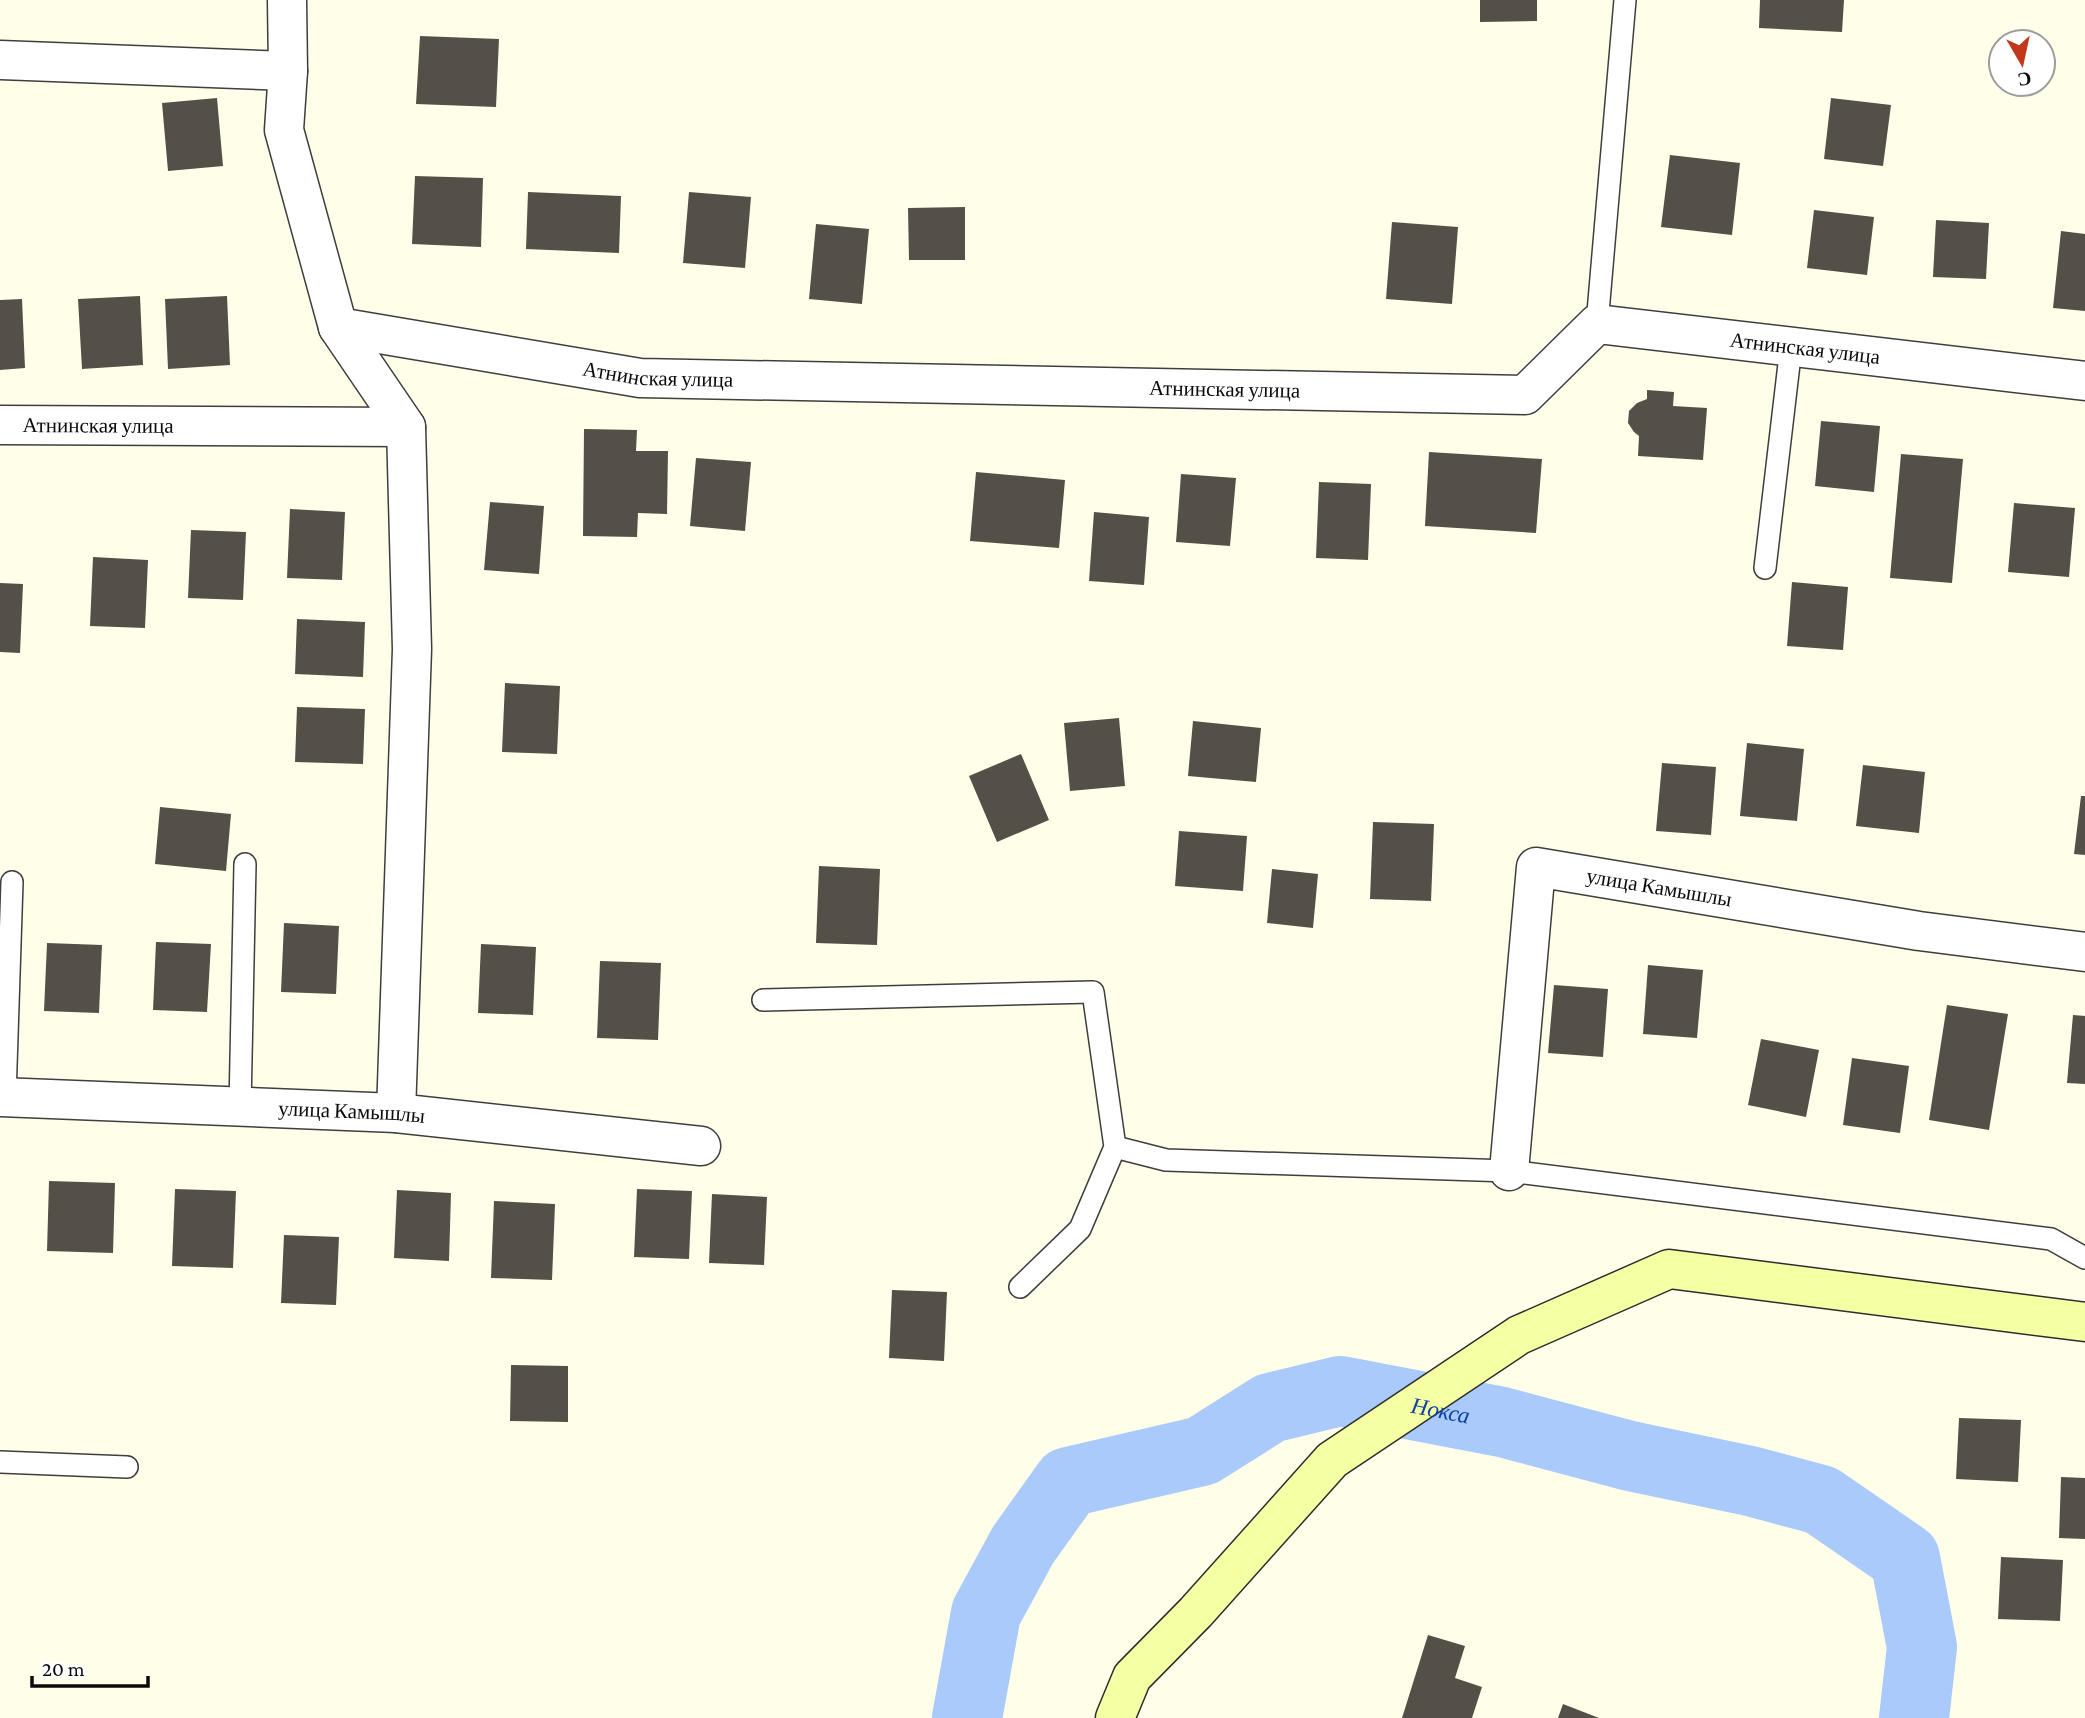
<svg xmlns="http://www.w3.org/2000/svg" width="2085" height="1718" font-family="'Crimson Pro',serif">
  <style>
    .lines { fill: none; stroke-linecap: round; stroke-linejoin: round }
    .river { stroke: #a9cafa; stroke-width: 70 }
    .building { fill: #544f47 }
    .lane-casing { stroke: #3e3e3e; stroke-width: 24 }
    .street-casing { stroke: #3e3e3e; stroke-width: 41 }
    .secondary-casing { stroke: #2d2d2d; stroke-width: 41 }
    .lane { stroke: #fff; stroke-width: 21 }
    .street { stroke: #fff; stroke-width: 38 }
    .secondary { stroke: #f5ffa4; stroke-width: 38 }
    .labels { text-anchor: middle; stroke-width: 7; stroke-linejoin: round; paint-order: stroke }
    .street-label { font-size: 21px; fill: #0b0b0b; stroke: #fff }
    .water-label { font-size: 23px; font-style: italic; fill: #0d41a4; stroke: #fff }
  </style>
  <rect width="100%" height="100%" fill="#ffffe9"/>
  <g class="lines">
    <path class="river" id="s1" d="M967 1718 986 1613 1023 1545 1068 1482 1202 1451 1270 1408 1340 1391 1502 1422 1630 1456 1750 1481 1821 1500 1905 1558 1922 1647 1914 1718"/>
  </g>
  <path class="building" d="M1480 0H1537V21L1480 22Z
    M1760 0H1844L1842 32 1759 28Z
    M420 36 499 39 496 107 416 104Z
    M217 98 223 166 168 171 162 103Z
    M1831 98 1891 105 1883 166 1824 159Z
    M1670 155 1740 163 1732 235 1661 227Z
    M415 176 483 178 481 247 412 244Z
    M528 192 621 196 619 253 526 249Z
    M689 192 751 197 745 268 683 263Z
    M965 207V260H909L908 208Z
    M1814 210 1874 217 1867 275 1807 268Z
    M1936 220 1989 223 1986 279 1933 277Z
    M1392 222 1458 227 1452 304 1386 299Z
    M816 224 869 229 862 304 809 299Z
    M2061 231 2085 234V311L2053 308Z
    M140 296 143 365 82 369 78 299Z
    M227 296 230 365 168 369 165 299Z
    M22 299 25 368 0 370V300Z
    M1647 390 1674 392 1673 406 1707 408 1703 460 1638 456 1639 436 1634 432 1628 423 1629 411 1637 403 1647 399Z
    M1821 421 1880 426 1874 492 1815 486Z
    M584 429 637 430 636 451H668L667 514 638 513 637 537 583 536Z
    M1429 452 1542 459 1536 533 1425 526Z
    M1901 454 1963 459 1952 583 1890 578Z
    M696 458 751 462 745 531 690 526Z
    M976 472 1065 480 1059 548 970 541Z
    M1181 474 1236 478 1230 546 1176 542Z
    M1319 482 1371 484 1368 560 1316 558Z
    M490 502 544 506 539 574 484 570Z
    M2014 503 2075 508 2069 577 2008 572Z
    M290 509 345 512 342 580 287 578Z
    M1094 512 1149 517 1144 585 1089 581Z
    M191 530 246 532 243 600 188 598Z
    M93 557 148 560 145 628 90 626Z
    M1792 582 1848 587 1843 650 1787 646Z
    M0 583 23 584 20 653 0 652Z
    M297 619 365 622 363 677 295 674Z
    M505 683 560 686 557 754 502 752Z
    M297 707 365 709 363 764 295 762Z
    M1119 718 1125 786 1070 791 1064 723Z
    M1193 721 1261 728 1256 782 1188 776Z
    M1747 743 1804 749 1797 821 1740 816Z
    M1021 754 1049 820 997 842 969 776Z
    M1662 763 1716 767 1711 835 1656 831Z
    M1863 765 1925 772 1919 833 1856 826Z
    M2081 796H2085V855L2074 854Z
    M160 807 231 814 226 871 155 864Z
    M1373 822 1434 824 1431 901 1370 899Z
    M1179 831 1247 836 1243 891 1175 886Z
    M819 866 880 869 877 945 816 943Z
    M1272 869 1318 874 1313 928 1267 923Z
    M284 923 339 926 336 994 281 992Z
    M156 942 211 944 207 1012 153 1010Z
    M47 943 102 945 99 1013 44 1011Z
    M481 944 536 947 533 1015 478 1013Z
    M600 961 661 963 658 1040 597 1038Z
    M1648 965 1703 970 1697 1038 1643 1034Z
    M1554 985 1608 989 1603 1057 1548 1053Z
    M1947 1005 2008 1014 1989 1130 1929 1120Z
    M2073 1015 2085 1016V1084L2067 1083Z
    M1761 1039 1819 1050 1806 1117 1748 1105Z
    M1852 1058 1909 1066 1900 1133 1843 1125Z
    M49 1181 115 1183 113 1253 47 1251Z
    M175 1189 236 1191 233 1268 172 1266Z
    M637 1189 692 1191 689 1259 634 1257Z
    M397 1190 451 1193 449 1261 394 1258Z
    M712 1194 767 1197 764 1265 709 1263Z
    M494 1201 555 1204 552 1280 491 1278Z
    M284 1235 339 1237 336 1305 281 1303Z
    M892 1290 947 1292 944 1361 889 1358Z
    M511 1365 568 1366V1422L510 1421Z
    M1959 1418 2021 1420 2018 1482 1956 1479Z
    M2061 1477 2085 1478V1539L2059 1538Z
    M2001 1557 2063 1560 2060 1621 1998 1619Z
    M1428 1635 1465 1646 1455 1678 1482 1687 1472 1718H1402Z
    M1563 1704 1599 1718H1558Z"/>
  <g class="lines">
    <defs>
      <path id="lane" d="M1597 324 1625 0
        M1765 568 1791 347
        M763 1000 1093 992 1115 1147 1166 1160 1509 1171 2051 1239 2085 1258
        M5 1097 12 882
        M240 1107 245 864
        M1020 1287 1080 1229 1115 1147
        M0 1462 127 1467"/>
      <g id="street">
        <path d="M287 0 288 71 284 130 338 327 406 427 412 649 396 1113"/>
        <path d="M0 60 288 71"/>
        <path id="s2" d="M338 327 640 378 1525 395 1597 324 2085 381"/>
        <path id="s3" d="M0 425 406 427"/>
        <path id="s4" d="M0 1097 396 1113 701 1146"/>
        <path id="s5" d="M1509 1171 1536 867 1919 931 2085 952"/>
      </g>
      <path id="secondary" d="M1115 1718 1132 1677 1196 1612 1332 1460 1519 1335 1669 1269 2085 1322"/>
    </defs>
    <use href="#lane" class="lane-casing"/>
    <use href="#street" class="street-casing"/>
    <use href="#secondary" class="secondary-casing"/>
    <use href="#lane" class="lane"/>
    <use href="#street" class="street"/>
    <use href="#secondary" class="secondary"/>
  </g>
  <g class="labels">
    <g class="street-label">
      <text dy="7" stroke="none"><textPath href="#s2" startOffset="1502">Атнинская улица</textPath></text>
      <text dy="7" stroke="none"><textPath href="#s2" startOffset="324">Атнинская улица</textPath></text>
      <text dy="7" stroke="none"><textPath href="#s2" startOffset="891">Атнинская улица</textPath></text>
      <text dy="7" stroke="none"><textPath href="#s3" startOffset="98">Атнинская улица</textPath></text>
      <text dy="7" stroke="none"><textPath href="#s5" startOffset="430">улица Камышлы</textPath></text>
      <text dy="7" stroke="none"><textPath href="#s4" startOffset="352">улица Камышлы</textPath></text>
    </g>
    <g class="water-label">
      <text dy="8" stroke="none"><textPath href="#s1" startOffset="654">Нокса</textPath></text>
    </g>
  </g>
  <g transform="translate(2022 63) rotate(171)"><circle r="33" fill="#ffffff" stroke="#9d9d9d" stroke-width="2"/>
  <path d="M0-5L12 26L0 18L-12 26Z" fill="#c3371b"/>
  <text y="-10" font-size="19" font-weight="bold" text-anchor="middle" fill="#0b0b0b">С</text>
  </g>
  <path d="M32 1676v10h116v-10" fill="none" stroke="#0b0b0b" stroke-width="3.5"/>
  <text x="42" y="1676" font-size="21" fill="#0b0b0b" stroke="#ffffff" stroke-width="5" paint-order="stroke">20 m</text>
</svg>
